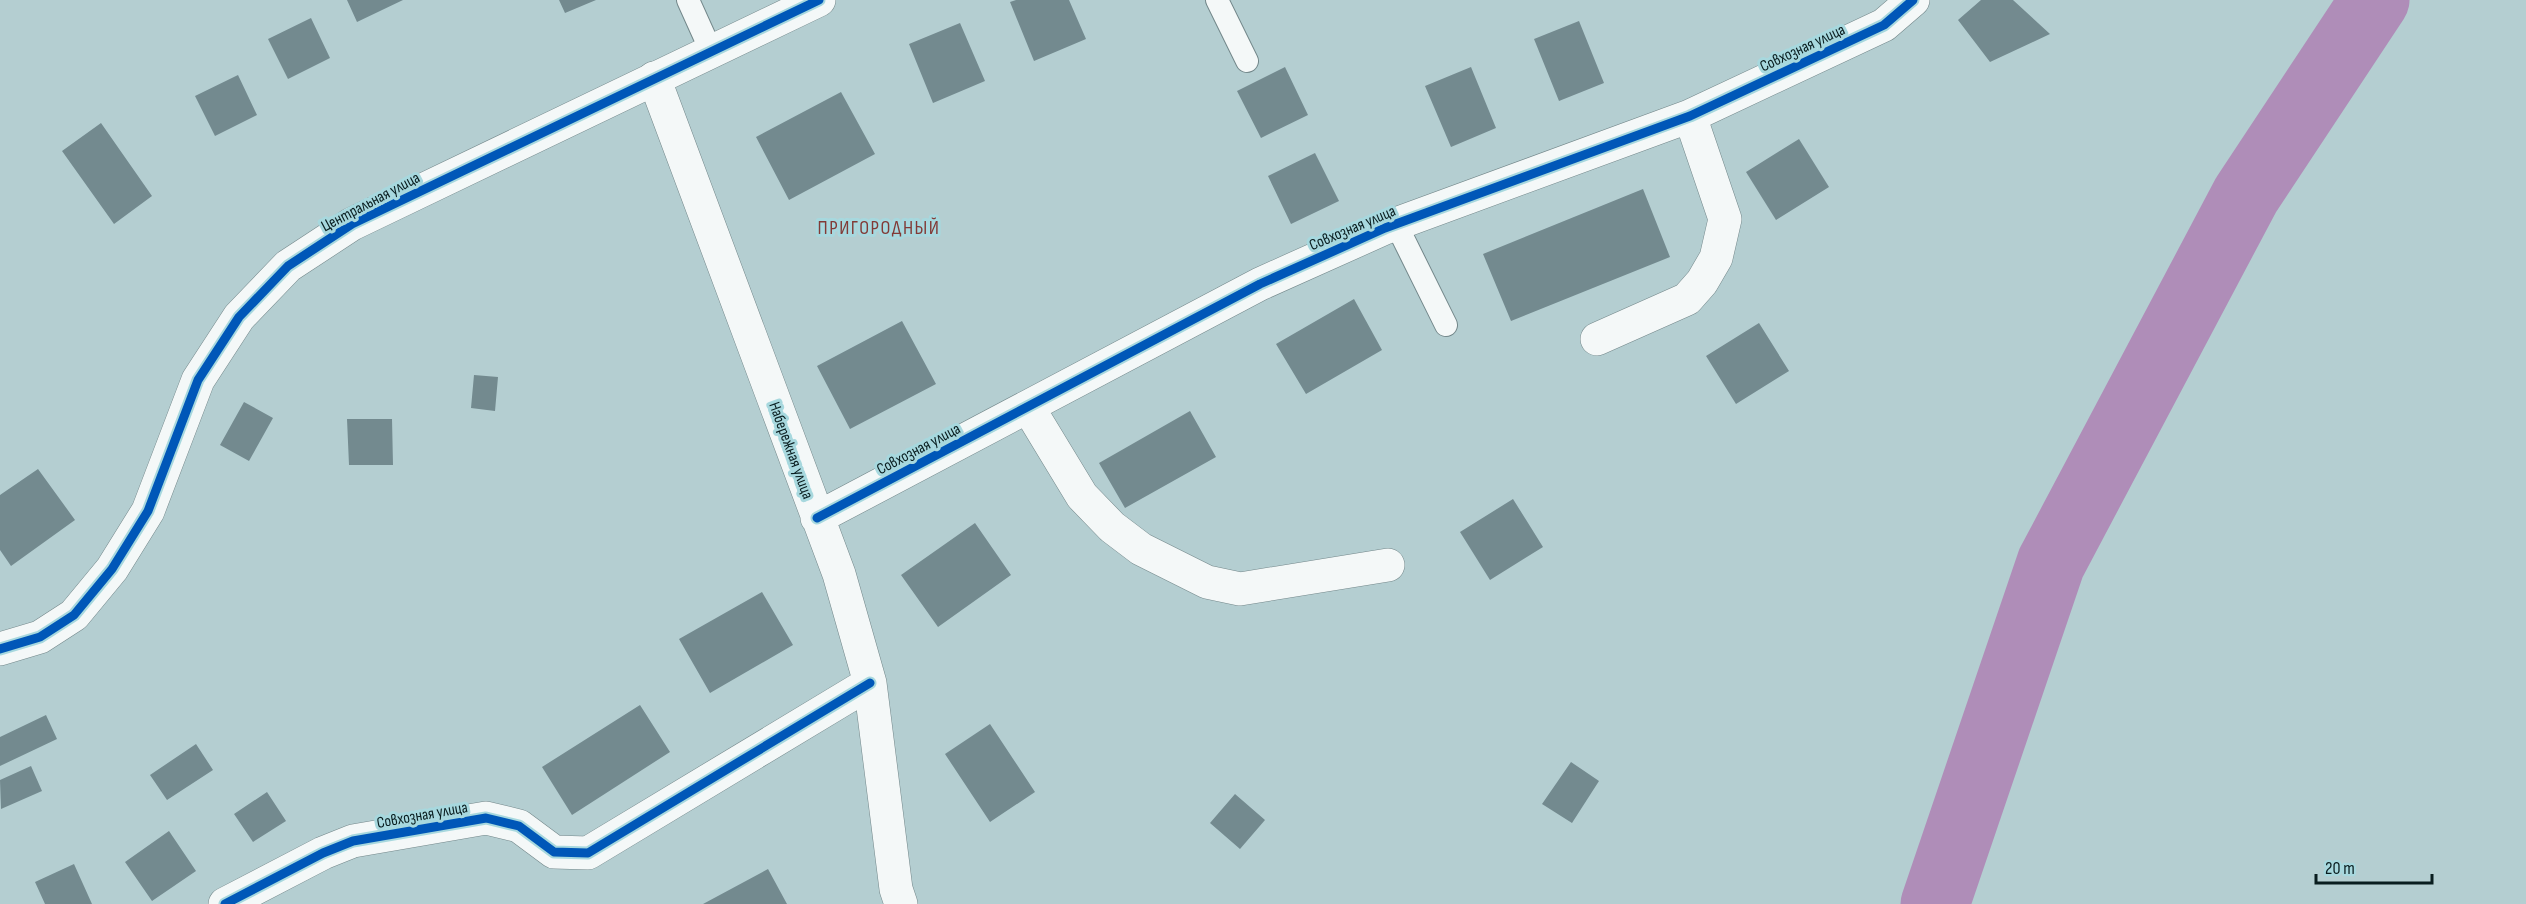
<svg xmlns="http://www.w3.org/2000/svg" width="2526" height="904" font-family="'Sofia Sans Condensed',sans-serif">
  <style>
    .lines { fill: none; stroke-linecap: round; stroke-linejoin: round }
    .river { stroke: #af8db8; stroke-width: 69 }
    .building { fill: #738a8f }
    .service-casing { stroke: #73878a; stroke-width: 24 }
    .minor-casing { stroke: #73878a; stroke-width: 34 }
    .tertiary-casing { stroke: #73878a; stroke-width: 34 }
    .service { stroke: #f4f8f8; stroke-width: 22 }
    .minor { stroke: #f4f8f8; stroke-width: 33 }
    .tertiary { stroke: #f4f8f8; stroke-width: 33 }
    .cycleway-casing { stroke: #a7d8de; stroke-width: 13 }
    .cycleway { stroke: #0057b8; stroke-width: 9 }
    .labels { text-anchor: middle; stroke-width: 6; stroke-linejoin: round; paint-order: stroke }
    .street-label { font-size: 16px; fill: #091d1f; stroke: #a7d8de }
    .quarter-label { font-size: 20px; letter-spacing: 1.5px; fill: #823a36; stroke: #a7d8de }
  </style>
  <rect width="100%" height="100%" fill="#b4ced1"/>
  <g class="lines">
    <path class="river" d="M1935 904 2051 563 2246 195 2375 0"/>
  </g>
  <path class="building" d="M347 0H403L357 22Z
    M559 0H596L565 13Z
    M1016 0H1069L1086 39 1034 61 1010 2Z
    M1981 0H2013L2050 34 1990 62 1958 20Z
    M311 18 330 58 288 79 268 39Z
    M1579 21 1604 83 1559 101 1534 39Z
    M960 23 985 81 933 103 909 44Z
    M1285 67 1308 115 1261 138 1237 91Z
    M1471 67 1496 128 1451 147 1425 86Z
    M238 75 257 115 215 136 195 96Z
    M841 92 875 154 789 200 756 137Z
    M101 123 152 196 114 224 62 151Z
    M1799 139 1829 187 1776 220 1746 172Z
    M1315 153 1339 201 1291 224 1268 176Z
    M1643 189 1670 257 1511 321 1483 254Z
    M1354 299 1382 350 1306 394 1276 344Z
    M902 321 936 384 850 429 817 366Z
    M1759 323 1789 371 1736 404 1706 356Z
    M474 375 498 377 495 411 471 408Z
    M244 402 273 418 249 461 220 445Z
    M1190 411 1216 457 1125 508 1099 463Z
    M347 419H392L393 465H349Z
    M38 469 75 520 11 566 0 550V495Z
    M1513 499 1543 547 1490 580 1460 532Z
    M975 523 1011 575 938 627 901 575Z
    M762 592 793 645 710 693 679 639Z
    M640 705 670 752 572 815 542 767Z
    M46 715 57 739 0 766V737Z
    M990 724 1035 792 990 822 945 754Z
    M196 744 213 770 167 800 150 775Z
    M1571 762 1599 781 1572 823 1542 804Z
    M31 766 42 791 1 809 0 780Z
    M267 792 286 821 253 842 234 814Z
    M1235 794 1265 820 1240 849 1210 823Z
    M169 831 196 871 152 901 125 862Z
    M74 864 92 904H45L35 882Z
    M768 869 787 904H703Z"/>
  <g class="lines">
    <defs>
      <path id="service" d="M688 0 711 51
        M1217 0 1247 61
        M1396 224 1446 325"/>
      <path id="minor" d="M654 78 839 574 870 683 896 889 901 904
        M1597 339 1687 299 1702 282 1716 258 1725 219 1690 116
        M1028 407 1082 496 1112 527 1141 549 1207 582 1240 589 1388 565
        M817 518 1260 284 1385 228 1690 116 1884 25 1913 0
        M225 904 323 853 353 841 486 818 519 826 554 852 588 853 870 683"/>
      <path id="tertiary" d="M0 649 40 637 74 615 112 569 148 511 198 380 239 317 288 266 352 224 819 0"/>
    </defs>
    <use href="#service" class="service-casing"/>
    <use href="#minor" class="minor-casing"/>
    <use href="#tertiary" class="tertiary-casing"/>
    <use href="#service" class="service"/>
    <use href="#minor" class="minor"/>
    <use href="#tertiary" class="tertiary"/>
    <defs>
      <path id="cycleway" d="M817 518 1260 284 1385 228 1690 116 1884 25 1913 0
        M0 649 40 637 74 615 112 569 148 511 198 380 239 317 288 266 352 224 819 0
        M225 904 323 853 353 841 486 818 519 826 554 852 588 853 870 683"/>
    </defs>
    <use href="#cycleway" class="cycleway-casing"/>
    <use href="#cycleway" class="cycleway"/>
  </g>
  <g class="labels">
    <g class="street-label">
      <text transform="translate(1802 47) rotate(-25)" y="6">Совхозная улица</text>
      <text transform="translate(370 201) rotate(-28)" y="6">Центральная улица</text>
      <text transform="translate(1352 227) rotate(-23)" y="6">Совхозная улица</text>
      <text transform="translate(918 448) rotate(-28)" y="6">Совхозная улица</text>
      <text transform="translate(792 450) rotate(70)" y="6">Набережная улица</text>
      <text transform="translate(422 814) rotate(-10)" y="6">Совхозная улица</text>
    </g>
    <g class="quarter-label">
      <text x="879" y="234">ПРИГОРОДНЫЙ</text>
    </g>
  </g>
  <path d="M2316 874v9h116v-9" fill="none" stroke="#091d1f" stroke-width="3"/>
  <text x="2325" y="874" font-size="18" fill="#091d1f" stroke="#a7d8de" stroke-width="4.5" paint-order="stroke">20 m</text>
</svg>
